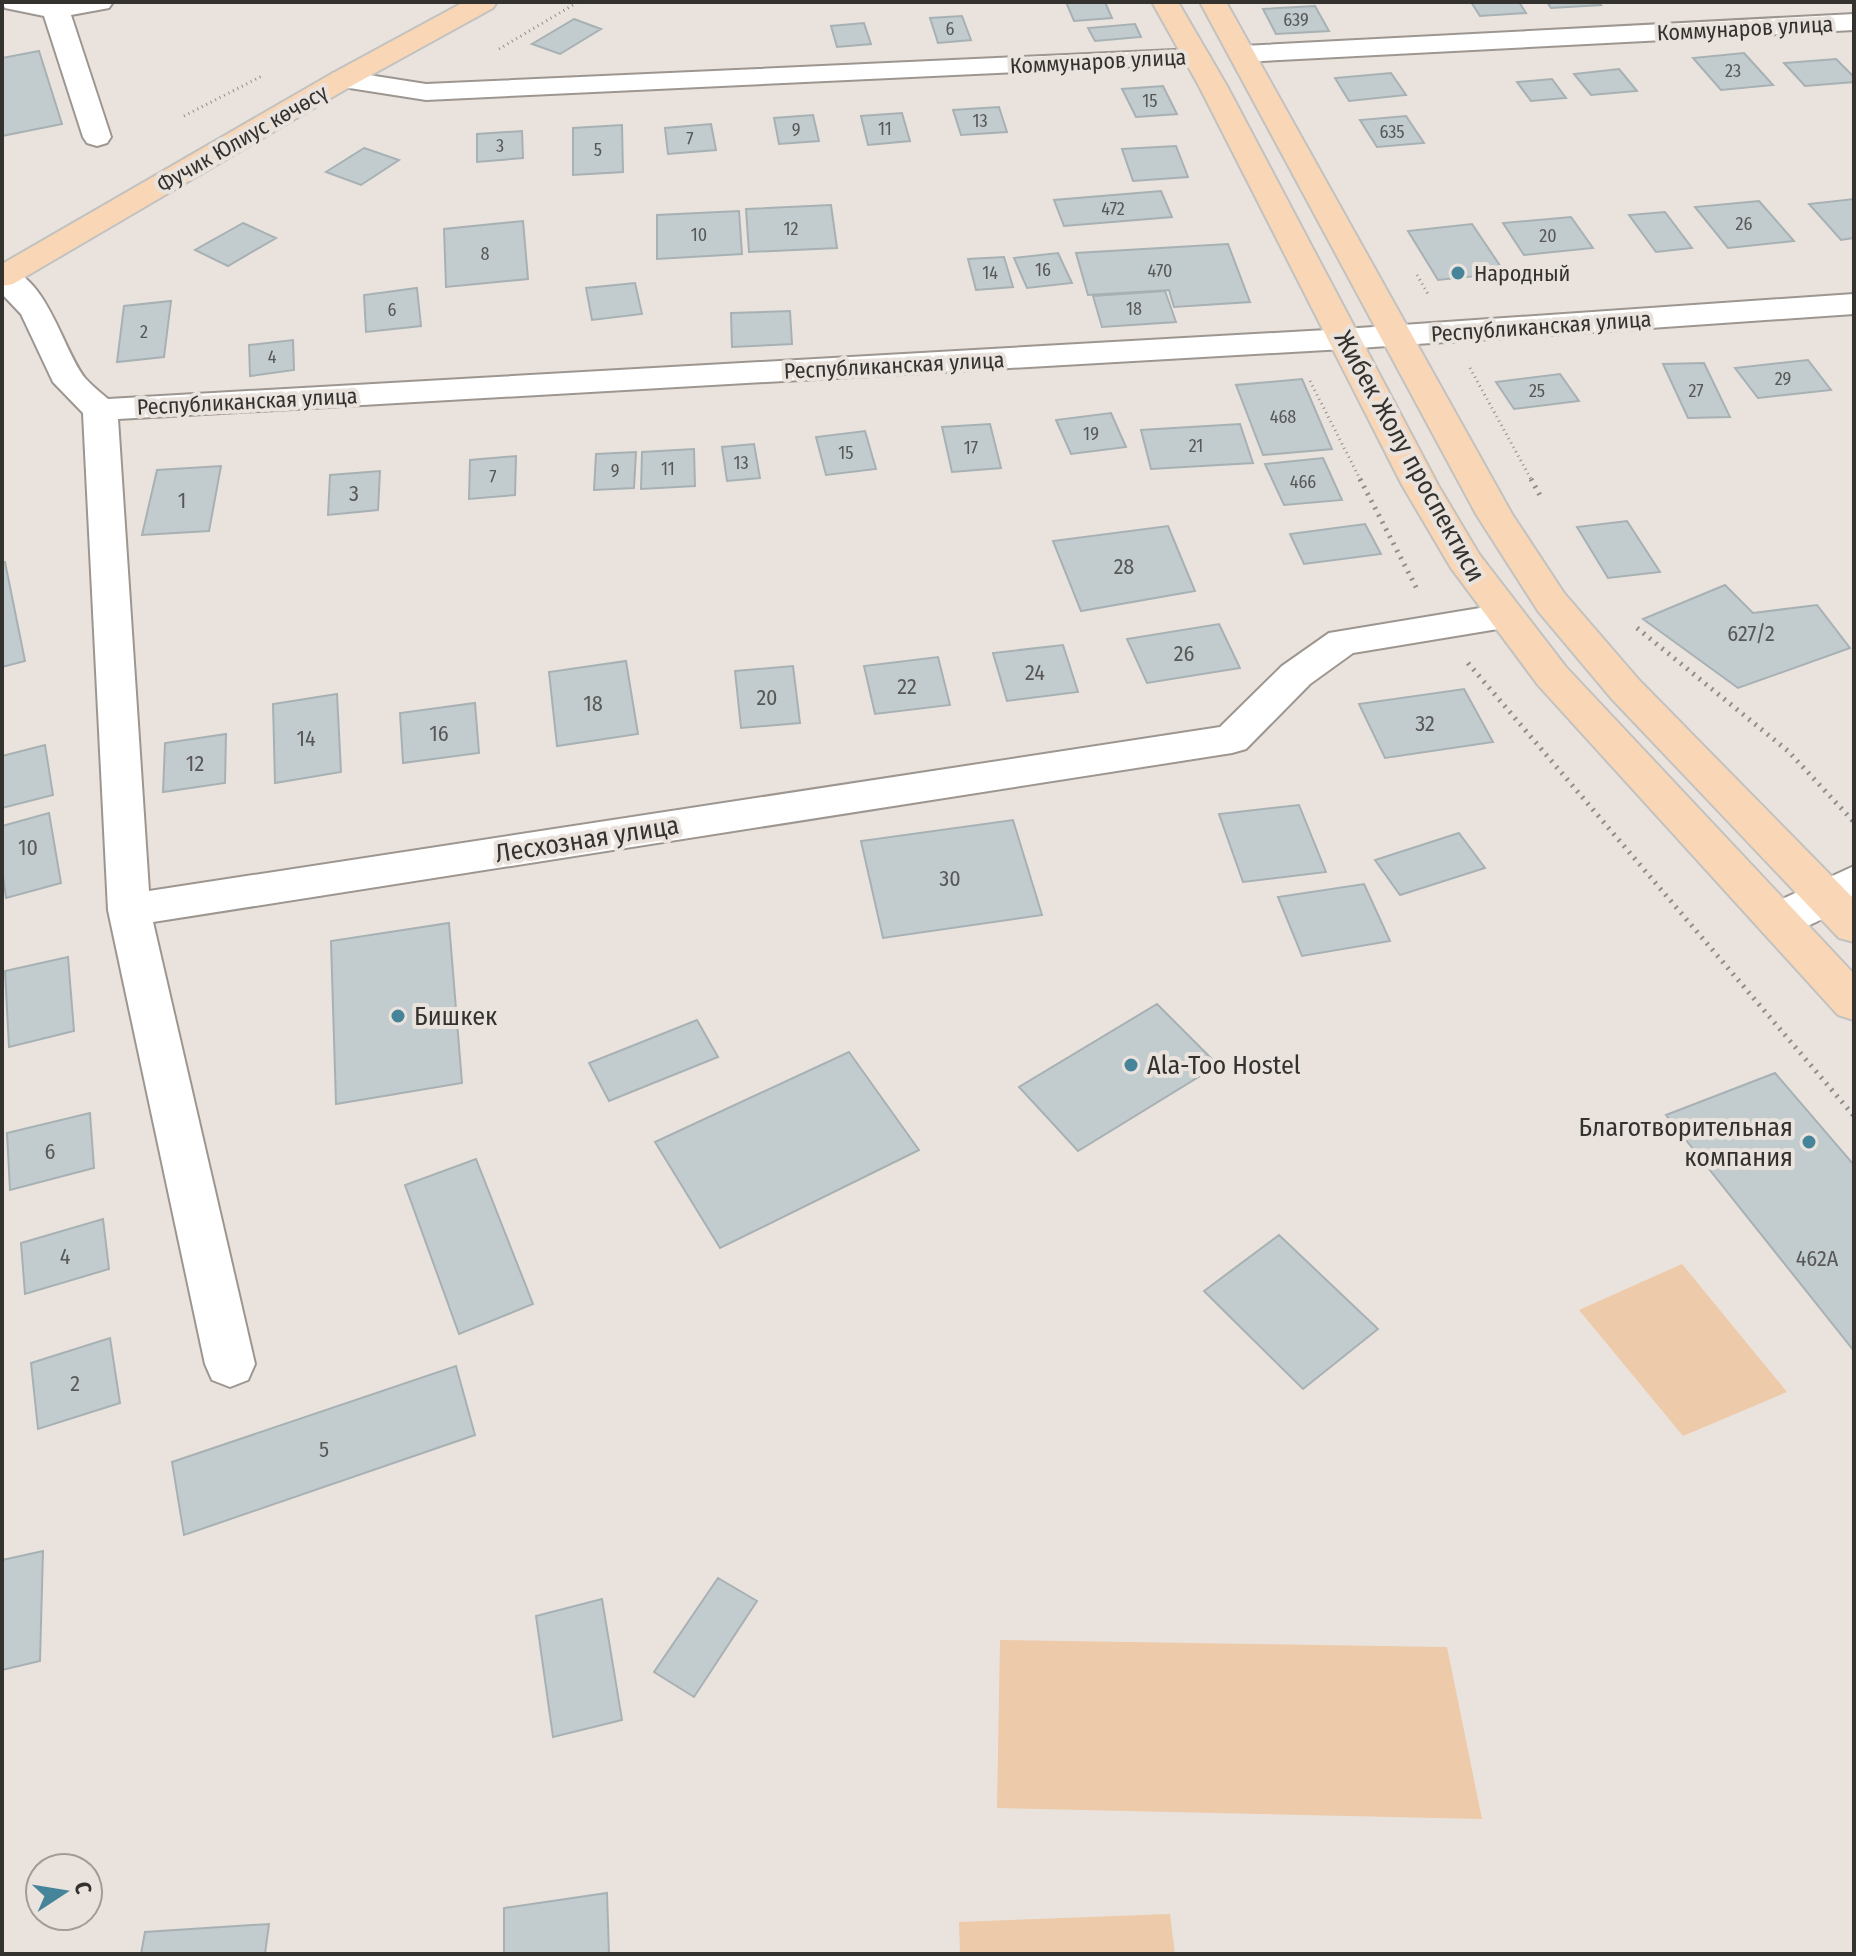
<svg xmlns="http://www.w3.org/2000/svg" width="1856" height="1956" font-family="'Fira Sans Condensed',sans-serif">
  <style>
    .green { fill: #edcaa9 }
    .building { fill: #c2cccf; stroke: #a7b1b4; stroke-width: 2 }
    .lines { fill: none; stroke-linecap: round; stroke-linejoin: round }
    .minor-casing { stroke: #9d9690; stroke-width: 4 }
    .major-casing { stroke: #c2c2c1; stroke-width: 4 }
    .path-far1 { stroke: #928d89; stroke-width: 3; stroke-dasharray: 1 4; stroke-linecap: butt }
    .path { stroke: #928d89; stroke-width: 5; stroke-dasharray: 2 6; stroke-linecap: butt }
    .minor { fill: #fff; fill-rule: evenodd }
    .major { fill: #f9d7b6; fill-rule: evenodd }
    .poi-dot { fill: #458499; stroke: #eae3dd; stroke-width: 3 }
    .labels { text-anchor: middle; stroke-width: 8; stroke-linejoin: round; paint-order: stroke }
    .far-number-label { font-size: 18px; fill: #585857 }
    .far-street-label { font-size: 22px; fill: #34322f; stroke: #eae3dd }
    .far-poi-label { font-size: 22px; fill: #34322f; stroke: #eae3dd; text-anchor: start }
    .number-label { font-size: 22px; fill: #585857 }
    .street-label { font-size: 26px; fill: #34322f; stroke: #eae3dd }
    .poi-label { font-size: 26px; fill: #34322f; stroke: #eae3dd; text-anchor: start }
  </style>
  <rect width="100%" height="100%" fill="#eae3dd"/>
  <path class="green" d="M1682 1264 1787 1392 1683 1436 1579 1310Z
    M1000 1640 1447 1647 1482 1819 997 1808Z
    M1170 1914 1175 1954H960L959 1922Z"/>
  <path class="building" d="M1066 2H1105L1112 18 1074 21Z
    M1471 2H1519L1526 13 1480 16Z
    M1547 2H1599L1601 5 1551 8Z
    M1315 6 1329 31 1276 34 1263 9Z
    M962 16 971 40 938 43 930 18Z
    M574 19 601 29 560 54 532 44Z
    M864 23 871 44 837 47 831 26Z
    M1135 24 1141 37 1095 41 1088 28Z
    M39 51 62 124 2 136V58Z
    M1744 53 1773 85 1721 90 1693 58Z
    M1836 59 1854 77V82L1805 86 1784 63Z
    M1619 69 1637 91 1591 95 1574 74Z
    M1391 73 1406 95 1349 101 1335 78Z
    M1552 79 1566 98 1531 101 1517 82Z
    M1163 86 1177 114 1136 117 1122 89Z
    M999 107 1007 132 961 135 953 110Z
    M902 113 910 141 868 145 861 116Z
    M813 115 819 141 779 144 774 118Z
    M1406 116 1424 143 1377 147 1360 120Z
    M711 124 716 150 668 154 665 128Z
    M622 125 623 172 573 175V128Z
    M522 131 523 158 477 162V134Z
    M1176 146 1188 177 1133 181 1122 149Z
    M364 148 399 160 361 185 326 172Z
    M1161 191 1172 217 1064 226 1054 200Z
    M1854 199V238L1841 240 1809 204Z
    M1759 201 1794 241 1728 248 1695 207Z
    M831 205 837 248 749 252 746 209Z
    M739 211 742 254 657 259V215Z
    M1665 212 1692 248 1656 252 1629 215Z
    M1571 217 1593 248 1524 255 1503 223Z
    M523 221 528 279 446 287 444 229Z
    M243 223 276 238 228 266 195 250Z
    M1472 224 1505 273 1438 280 1408 231Z
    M1228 244 1250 302 1174 307 1169 290 1088 295 1076 253Z
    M1058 253 1072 283 1027 288 1014 258Z
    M1004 257 1013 287 976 290 968 259Z
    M635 283 642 314 592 320 586 288Z
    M417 288 421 326 366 332 364 295Z
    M1165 291 1176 322 1102 327 1093 296Z
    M171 301 164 357 117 362 124 306Z
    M790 311 792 344 732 347 731 313Z
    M293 340 294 370 250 376 249 345Z
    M1808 360 1831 390 1758 398 1735 368Z
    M1704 363 1730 417 1688 418 1663 364Z
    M1560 374 1579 401 1514 409 1496 382Z
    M1302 379 1332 449 1263 455 1236 385Z
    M1111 413 1126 447 1071 454 1056 420Z
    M990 424 1001 468 952 472 942 427Z
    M1240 424 1253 463 1151 469 1141 430Z
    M865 431 876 469 826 475 816 437Z
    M754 444 760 478 727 481 722 447Z
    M694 449 695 486 641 489 642 452Z
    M636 452 634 488 594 490 596 454Z
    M516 456 515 495 469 499 470 460Z
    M1323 458 1342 500 1284 505 1265 464Z
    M221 466 209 531 142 535 157 470Z
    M380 471 378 510 328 515 330 475Z
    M1627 521 1660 572 1608 578 1577 527Z
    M1365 524 1381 554 1304 564 1290 534Z
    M1168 526 1195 591 1081 611 1053 541Z
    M5 562 25 661 2 667V563Z
    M1725 585 1753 613 1817 605 1850 648 1738 688 1643 619Z
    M1219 624 1240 668 1147 683 1127 639Z
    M1063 645 1078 692 1007 701 993 653Z
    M938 657 950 705 875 714 864 666Z
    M626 661 638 734 557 746 549 672Z
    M793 666 800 723 741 728 735 671Z
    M1464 689 1493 742 1385 758 1359 704Z
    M337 694 341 772 275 783 273 704Z
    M475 703 479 753 403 763 400 713Z
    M226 734 225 783 163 792 165 743Z
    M45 745 53 795 2 808V756Z
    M1299 805 1326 872 1243 882 1219 814Z
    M49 813 61 883 6 898 2 868V826Z
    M1013 820 1042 915 883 938 861 841Z
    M1459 833 1485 868 1400 895 1375 860Z
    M1364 884 1390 941 1302 956 1278 897Z
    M449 923 462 1083 336 1104 331 941Z
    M68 957 74 1031 9 1047 5 971Z
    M1157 1004 1218 1065 1078 1151 1019 1087Z
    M697 1020 718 1057 609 1101 589 1063Z
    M849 1052 919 1150 720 1248 655 1142Z
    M1775 1073 1854 1165V1351L1666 1115Z
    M90 1113 94 1168 10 1190 7 1133Z
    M476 1159 533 1304 459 1334 405 1185Z
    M103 1219 109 1269 25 1294 21 1243Z
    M1279 1235 1378 1329 1303 1389 1204 1291Z
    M110 1338 120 1403 38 1429 31 1363Z
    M456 1366 475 1435 184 1535 172 1462Z
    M43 1551 40 1661 2 1670V1560Z
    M718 1578 757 1601 694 1697 654 1672Z
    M602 1599 622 1720 553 1737 536 1616Z
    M607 1893 609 1954H504V1908Z
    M269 1924 265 1954H141L145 1932Z"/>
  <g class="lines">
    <defs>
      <path id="minor" d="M2 2H113L109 8 71 15 111 137 107 143 97 146 87 143 83 137 44 16 5 8Z
        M1854 14V30L1243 62 1233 60 1229 54 1233 48 1243 46Z
        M1196 49 1206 51 1210 57 1206 63 426 100 343 87 333 85 329 79 333 73 343 71 426 84Z
        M2 267C47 274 62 349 85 378 92 386 101 393 108 399L1344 329 1854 294V314L1344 349 118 419 149 891 1220 727 1282 666 1329 633 1504 604 1517 607 1523 616 1517 625 1504 628 1353 653 1310 684 1246 749 1232 753 153 922 255 1364 248 1380 230 1387 212 1380 205 1364 108 910 83 413 53 382 21 314 2 294Z
        M1854 866V901C1827 915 1793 941 1763 932L1757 920 1763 908Z"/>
      <path id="major" d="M464 2H497L493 8 353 85 13 284 2 286V264L333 73Z
        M1152 2H1178L1227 86 1438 485 1479 554 1566 667 1854 974V1020L1838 1015 1538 685 1451 568 1402 485 1199 86Z
        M1200 2H1226L1512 514 1564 593 1639 680 1854 899V942L1839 938 1611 698 1538 611 1476 514Z"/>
    </defs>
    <use href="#minor" class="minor-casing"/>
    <use href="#major" class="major-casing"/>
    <path class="path-far1" d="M499 49 578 2
      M184 116 262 76
      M1417 275 1428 294
      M1470 368 1532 481
      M1310 381 1361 481"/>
    <path class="path" d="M1360 479 1417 589
      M1531 479 1542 499
      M1637 628 1788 751 1854 822
      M1468 663 1854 1116"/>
    <use href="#minor" class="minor"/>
    <use href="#major" class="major"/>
  </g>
  <g class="poi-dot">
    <circle cx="1458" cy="273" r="8"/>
    <circle cx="398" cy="1016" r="8"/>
    <circle cx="1131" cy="1065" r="8"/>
    <circle cx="1809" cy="1142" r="8"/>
  </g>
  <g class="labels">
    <g class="far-number-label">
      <text x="1296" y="26">639</text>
      <text x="950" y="35">6</text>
      <text x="1733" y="77">23</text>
      <text x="1150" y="107">15</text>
      <text x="980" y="127">13</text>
      <text x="885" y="135">11</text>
      <text x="796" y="136">9</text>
      <text x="1392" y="138">635</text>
      <text x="690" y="145">7</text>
      <text x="500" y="152">3</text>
      <text x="598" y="156">5</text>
      <text x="1113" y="215">472</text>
      <text x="1744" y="230">26</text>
      <text x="791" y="235">12</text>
      <text x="699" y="241">10</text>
      <text x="1548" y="242">20</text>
      <text x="485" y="260">8</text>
      <text x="1043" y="276">16</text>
      <text x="1160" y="277">470</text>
      <text x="990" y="279">14</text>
      <text x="1134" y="315">18</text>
      <text x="392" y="316">6</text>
      <text x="144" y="338">2</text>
      <text x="272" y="363">4</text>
      <text x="1783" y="385">29</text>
      <text x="1537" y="397">25</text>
      <text x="1696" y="397">27</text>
      <text x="1283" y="423">468</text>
      <text x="1091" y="440">19</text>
      <text x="1196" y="452">21</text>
      <text x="971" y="454">17</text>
      <text x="846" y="459">15</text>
      <text x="741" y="469">13</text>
      <text x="668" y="475">11</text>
      <text x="615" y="477">9</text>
      <text x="493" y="483">7</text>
      <text x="1303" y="488">466</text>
    </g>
    <g class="far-street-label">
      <text transform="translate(1745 28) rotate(-3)" y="8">Коммунаров улица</text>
      <text transform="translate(1098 61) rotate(-3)" y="8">Коммунаров улица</text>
      <text transform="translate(242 138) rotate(-30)" y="8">Фучик Юлиус көчөсү</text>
      <text transform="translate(1541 326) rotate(-4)" y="8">Республиканская улица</text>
      <text transform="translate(894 365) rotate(-3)" y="8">Республиканская улица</text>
      <text transform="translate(247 401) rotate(-3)" y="8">Республиканская улица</text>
    </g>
    <g class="far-poi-label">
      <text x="1474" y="281">Народный</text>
    </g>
    <g class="number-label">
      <text x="354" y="501">3</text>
      <text x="182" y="508">1</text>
      <text x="1124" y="574">28</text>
      <text x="1751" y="641">627/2</text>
      <text x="1184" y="661">26</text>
      <text x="1035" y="680">24</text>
      <text x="907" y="694">22</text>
      <text x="767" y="705">20</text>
      <text x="593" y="711">18</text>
      <text x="1425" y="731">32</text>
      <text x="439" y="741">16</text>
      <text x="306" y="746">14</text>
      <text x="195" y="771">12</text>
      <text x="28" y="855">10</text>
      <text x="950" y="886">30</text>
      <text x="50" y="1159">6</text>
      <text x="65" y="1264">4</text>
      <text x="1817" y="1266">462А</text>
      <text x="75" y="1391">2</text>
      <text x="324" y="1457">5</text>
    </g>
    <g class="street-label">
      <text transform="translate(1410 456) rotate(61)" y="9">Жибек Жолу проспектиси</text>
      <text transform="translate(587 839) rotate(-9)" y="9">Лесхозная улица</text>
    </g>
    <g class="poi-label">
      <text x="414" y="1025">Бишкек</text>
      <text x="1147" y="1074">Ala-Too Hostel</text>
      <text x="1793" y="1136" text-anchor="end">Благотворительная<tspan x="1793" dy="30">компания</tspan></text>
    </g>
  </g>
  <rect width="1856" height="1956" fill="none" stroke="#34322f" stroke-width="8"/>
  <g transform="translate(64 1892) rotate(78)"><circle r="38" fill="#eae3dd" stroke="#a19c97" stroke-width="2"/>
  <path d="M0-6L14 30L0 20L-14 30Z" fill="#458499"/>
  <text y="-12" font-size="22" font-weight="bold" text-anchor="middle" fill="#34322f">С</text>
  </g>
</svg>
